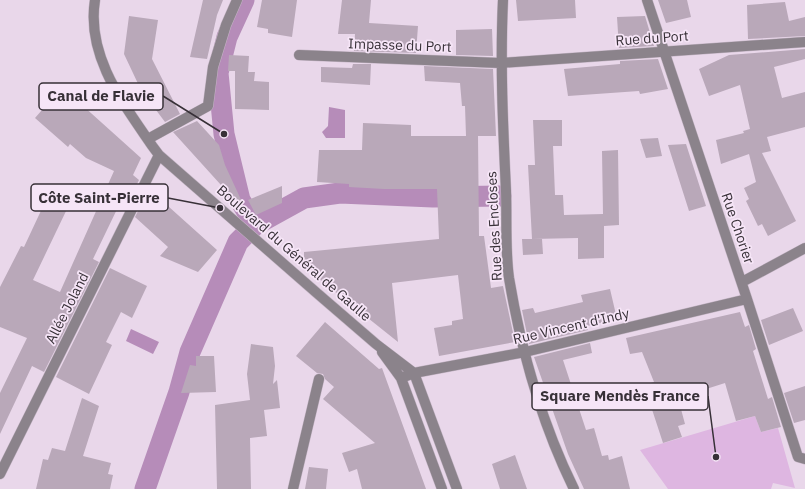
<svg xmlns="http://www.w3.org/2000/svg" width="805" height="489" font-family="'IBM Plex Sans',sans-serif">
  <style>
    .green { fill: #deb6e1 }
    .water { fill: #b68cb9 }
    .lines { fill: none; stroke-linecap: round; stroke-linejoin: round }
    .canal { stroke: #b68cb9; stroke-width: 21 }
    .building { fill: #b9a8b9 }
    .minor-casing { stroke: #c5b6c6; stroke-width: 11 }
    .minor { stroke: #8b838b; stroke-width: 10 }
    .labels { text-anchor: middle; stroke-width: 3.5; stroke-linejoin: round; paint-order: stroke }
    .street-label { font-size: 14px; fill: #373037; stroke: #f6e5f7 }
    .leader { fill: none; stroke: #373037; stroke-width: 1.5 }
    .callout-dot { fill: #373037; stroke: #f6e5f7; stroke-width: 1.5 }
    .callout { fill: #f6e5f7; stroke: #373037; stroke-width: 1.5 }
    .callout-label { font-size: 15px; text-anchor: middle; font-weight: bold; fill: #373037 }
  </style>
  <rect width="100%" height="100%" fill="#e9d7ea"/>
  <path class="green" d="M755 416 761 432 778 428 795 488 773 483 771 489H668L640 450Z"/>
  <path class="water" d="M329 107 345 110V138H326L322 132 328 126Z
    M131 329 159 342 153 354 126 341Z"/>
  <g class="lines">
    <path class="canal" d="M244 0 227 37 218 73 224 134 240 200 255 225
      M145 489 179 392 190 352 238 242 255 225 304 198 340 193 433 197 501 196"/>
  </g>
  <path class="building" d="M203 0H223L217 15 207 59 190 57Z
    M262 0H297L292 37 268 33V29L257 27Z
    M342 0H371L369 23 418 26 416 53 354 51 355 34H338Z
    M516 0H575L576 18 518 21Z
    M658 0H687L691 17 666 23Z
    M785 2 789 21 805 17V36L748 39 747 5Z
    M129 16 158 20 152 59 180 114 165 122 141 90 124 54Z
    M645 16 654 46 619 48 617 17Z
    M492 29 493 56 456 55V30Z
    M805 49V59L774 67 782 98 805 92V127L767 137 771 151 762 153 796 221 768 236 762 224 758 226 746 201 749 199 744 188 756 182 749 154 721 164 716 140 744 133 743 131 750 129 740 85 709 96 699 69 729 55Z
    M229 55 249 56 248 72H255L254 81 269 82V110L235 109V71H228Z
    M658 59 668 89 640 94 639 91 568 96 564 69 620 64V61Z
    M353 64H371L370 85 321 82V67L352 68Z
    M424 66 493 69 496 136H478L479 236H484L491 288 503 286 515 342 439 356 434 328 452 325V321L463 319 458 275 392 283 398 342 304 267V252L439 239 437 189H384L349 187V184L317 182 319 150H362L363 123 411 125V136H466L465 106H462L460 83 425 81Z
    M62 87 141 158 133 175 139 180 125 208 120 203 93 259 99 262 44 372 32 366 0 434V393L27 338 0 327V287L21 246 24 247 46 200 67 209 33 280 60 292 114 171 86 158 70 144 68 147 35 118Z
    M533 120H562V146H553L555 195H563L564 215 603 214 602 151 618 150 619 225 604 226V258L578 259V238L532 239 528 165H535Z
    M197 121 219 145 225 165 243 204 240 206 173 132Z
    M658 138 662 156 646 158 640 139Z
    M686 144 706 206 689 211 668 145Z
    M282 186V203L256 215 248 200Z
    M149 189 217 250 198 272 160 256 168 247 135 217Z
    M522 239H542L543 254 523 255Z
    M110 268 147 286 132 318 121 312 106 342 112 345 89 394 56 377Z
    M610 289 617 319 587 326 588 330 529 344 522 310 533 308 535 313 583 302 581 295Z
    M793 308 803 331 769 345 761 320Z
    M740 312 745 327 749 325 756 349 753 351 768 399 772 397 781 427 761 432 755 416 736 421 725 383 678 398 685 424 678 426 682 437 663 443 644 385 654 382 642 352 630 354 626 338Z
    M325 322 379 369 382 368 426 489H362L357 469 349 472 342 453 375 443 323 399 334 387 325 379 323 374 317 373 296 356Z
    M590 343 592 353 563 360 586 430 594 428 602 456 608 455 609 460 622 456 630 489H584L568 454 534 357Z
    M251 344 273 347 275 366 273 384 277 380 280 408 264 410 267 436 250 438 251 489H217L215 405 250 400 247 374Z
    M196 356H214L216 392 181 393 190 365 196 366Z
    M805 386V420L794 423 784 393Z
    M82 398 99 406 83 456 111 463 108 474 113 475 110 489H36L43 459 48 460 52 448 65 451Z
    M515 455 527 489H500L492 464Z
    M309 467 328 469 326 489H305Z"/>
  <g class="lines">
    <defs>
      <path id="minor" d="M95 0C86 56 123 103 153 147L159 155 318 294 376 344 414 373 457 489
        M503 0C500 64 503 127 506 191 507 219 505 250 509 278 521 350 542 424 574 489
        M647 0 747 299 798 457 805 459
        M299 55 500 63 805 42
        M148 139 208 106 213 67 226 25 237 0
        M742 282 805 248
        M382 352 401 378 442 489
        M401 378 414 373 525 352 747 299
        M0 474 159 155
        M293 489 319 379"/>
    </defs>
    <use href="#minor" class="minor-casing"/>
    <use href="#minor" class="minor"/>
  </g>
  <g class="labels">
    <g class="street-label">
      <text transform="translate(652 38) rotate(-4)" y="5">Rue du Port</text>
      <text transform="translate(400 45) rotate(2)" y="5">Impasse du Port</text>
      <text transform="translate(494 226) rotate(-93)" y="5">Rue des Encloses</text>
      <text transform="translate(738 228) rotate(71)" y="5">Rue Chorier</text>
      <text transform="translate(294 253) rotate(41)" y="5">Boulevard du Général de Gaulle</text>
      <text transform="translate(67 308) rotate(-63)" y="5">Allée Joland</text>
      <text transform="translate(571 326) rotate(-13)" y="5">Rue Vincent d'Indy</text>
    </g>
  </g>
  <path class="leader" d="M224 134L163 96M220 208L168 198M716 457L708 396"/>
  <g class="callout-dot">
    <circle cx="224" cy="134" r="4"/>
    <circle cx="220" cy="208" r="4"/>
    <circle cx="716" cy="457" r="4"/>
  </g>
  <g class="callout">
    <rect x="39" y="83" width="124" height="27" rx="4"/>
    <rect x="31" y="184" width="137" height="27" rx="4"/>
    <rect x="532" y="383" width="176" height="27" rx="4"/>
  </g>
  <g class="callout-label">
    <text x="101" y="101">Canal de Flavie</text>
    <text x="99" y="203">Côte Saint-Pierre</text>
    <text x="620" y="401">Square Mendès France</text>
  </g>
</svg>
